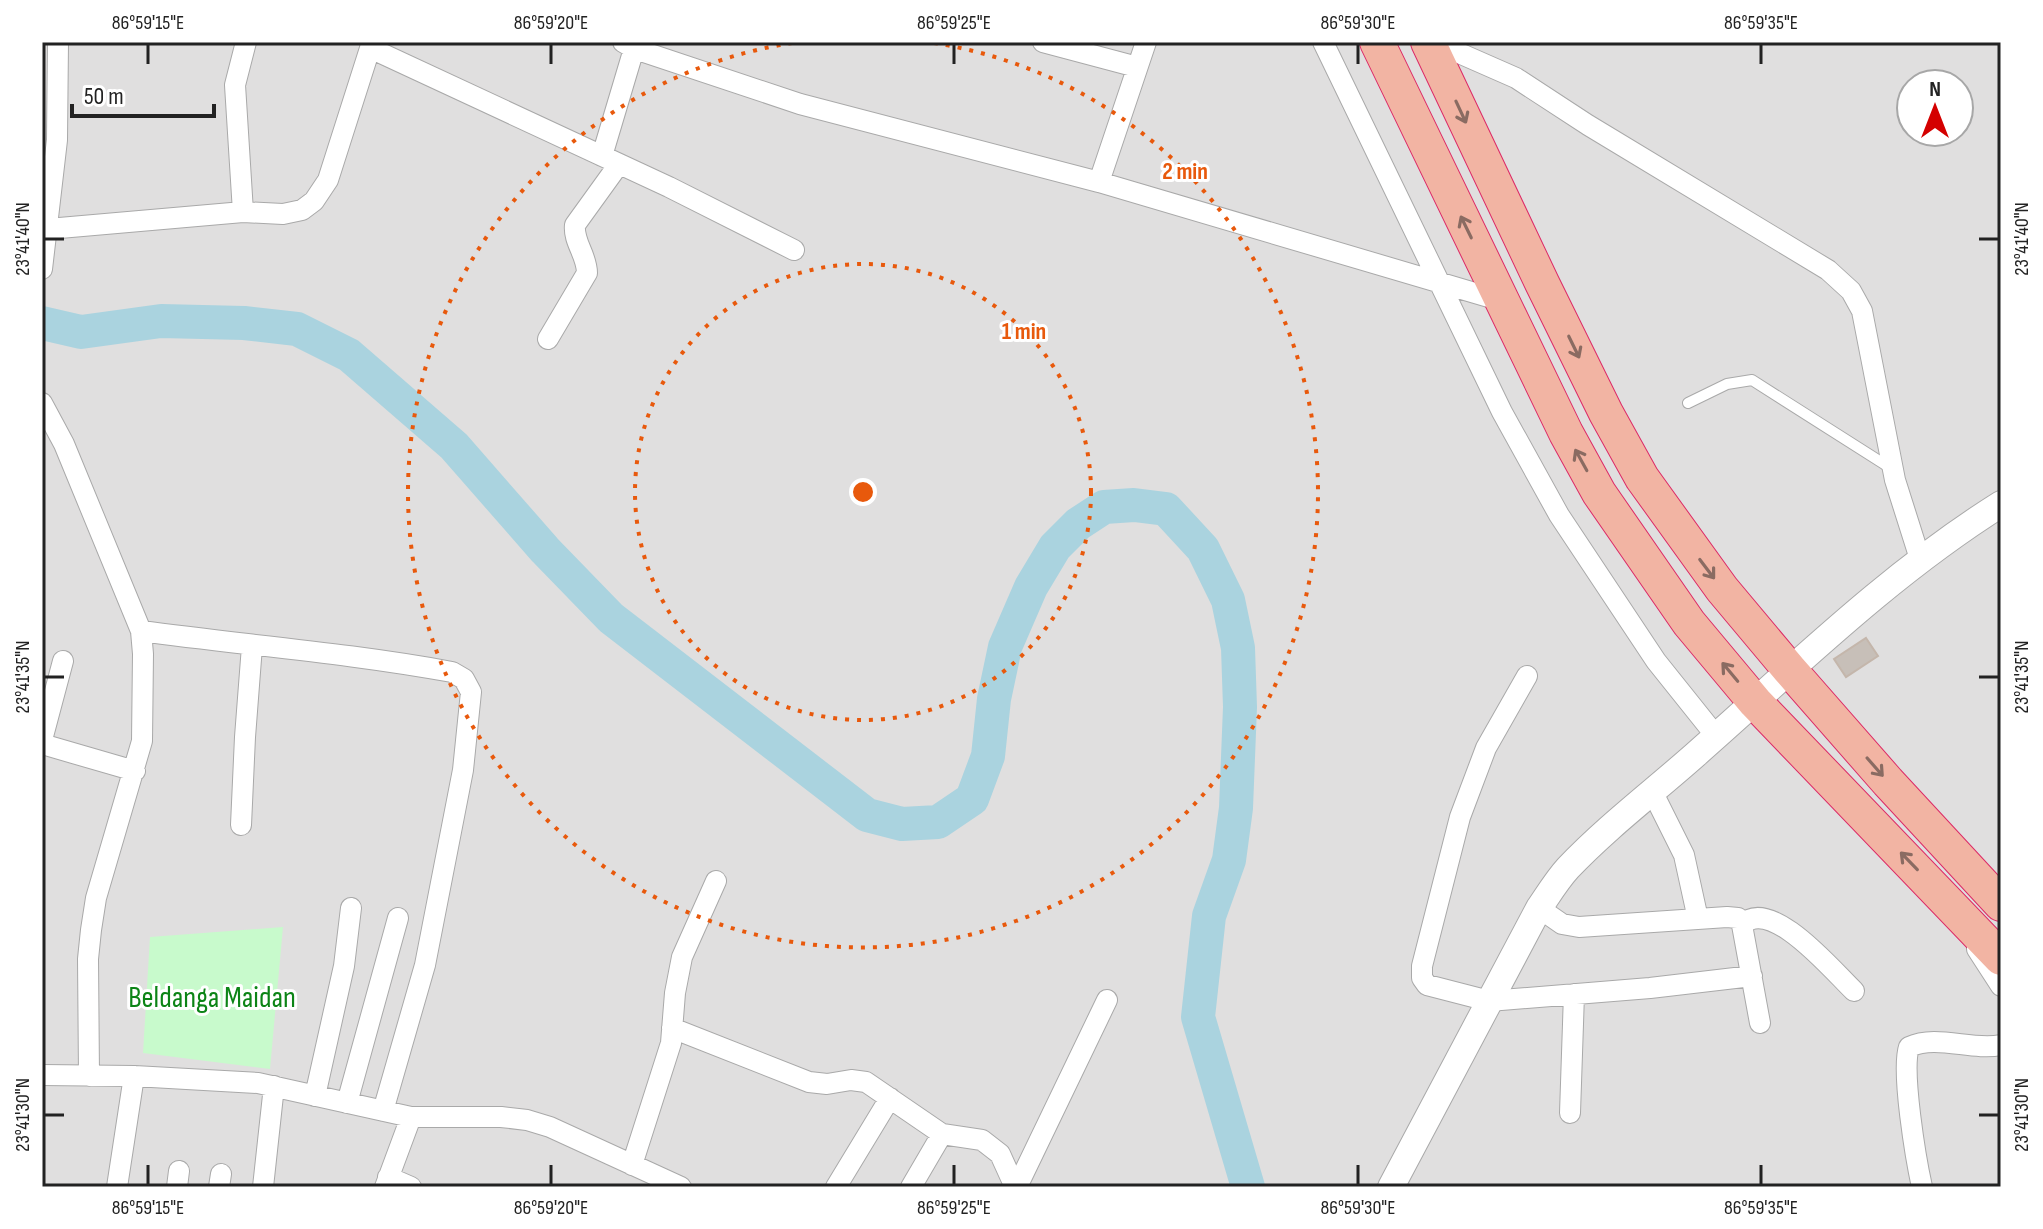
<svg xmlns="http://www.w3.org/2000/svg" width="2043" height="1229" font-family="'Sofia Sans Condensed',sans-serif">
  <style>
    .residential { fill: #e0dfdf; fill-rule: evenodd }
    .park { fill: #c8facc }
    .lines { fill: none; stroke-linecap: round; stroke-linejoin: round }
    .river { stroke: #aad3df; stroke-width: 34 }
    .building { fill: #c7bfb8; stroke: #c4b6ab; stroke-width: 2 }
    .service-casing { stroke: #a9a9a9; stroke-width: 12 }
    .minor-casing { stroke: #a9a9a9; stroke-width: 22 }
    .tertiary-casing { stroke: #a9a9a9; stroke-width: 28 }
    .trunk-casing { stroke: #dc2a67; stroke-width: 36 }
    .service { stroke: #fff; stroke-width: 10 }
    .minor { stroke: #fff; stroke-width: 20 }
    .tertiary { stroke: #fff; stroke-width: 26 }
    .trunk { stroke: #f2b4a3; stroke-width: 34 }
    .oneway { stroke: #8a6b62 }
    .ticks { fill: none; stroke: #222; stroke-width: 3 }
    .ring { fill: none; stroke: #e8590c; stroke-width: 4; stroke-dasharray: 4 8 }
    .labels { text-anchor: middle; stroke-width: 6; stroke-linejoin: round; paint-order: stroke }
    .park-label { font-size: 30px; fill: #0c8416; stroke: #fff }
    .centre { fill: #e8590c; stroke: #fff; stroke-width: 4 }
    .ring-label { font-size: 24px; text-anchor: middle; font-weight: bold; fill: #e8590c; stroke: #fff; stroke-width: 6; stroke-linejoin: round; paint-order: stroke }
    .neatline { fill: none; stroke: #222; stroke-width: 3 }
    .ticks-label { font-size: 20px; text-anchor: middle; fill: #222 }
  </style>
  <rect width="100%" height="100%" fill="#f2efe9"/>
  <path class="residential" d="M42 42H2001V1187H42ZM1911 84H1959V132H1911Z"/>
  <path class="park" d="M283 927 270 1069 143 1053 150 937Z"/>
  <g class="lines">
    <path class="river" d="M42 323 81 332 161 321 244 323 297 329 349 355 454 446 545 550 611 618 867 815 902 824 938 822 972 799 988 756 994 699 1005 647 1031 587 1055 547 1078 524 1104 507 1134 505 1166 509 1203 549 1228 600 1238 648 1240 707 1236 808 1229 860 1209 916 1198 1017 1248 1187"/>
  </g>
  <path class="building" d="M1866 638 1878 656 1846 677 1834 659Z"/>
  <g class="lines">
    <defs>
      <path id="service" d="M1688 403 1727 384 1752 380 1892 469"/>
      <path id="minor" d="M623 42 635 49 800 104 1099 182 1502 301
        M1043 42 1137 67
        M1323 42 1502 412 1559 515 1656 661 1716 736
        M1434 42 1516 78 1588 125 1828 270 1851 291 1862 311 1895 480 1920 559
        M370 48 669 187 794 250
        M602 156 636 42
        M1099 182 1146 42
        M243 212 235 85 246 42
        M48 229 243 212 283 214 302 210 314 201 328 180 372 42
        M42 269 57 140 58 42
        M548 339 587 273C587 255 573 242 575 225L619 164
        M42 403 64 444 141 631
        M1527 676 1486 748 1460 817 1422 966V978L1427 985 1489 1001 1650 988 1752 976
        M42 740 63 661
        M42 744 135 771
        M1652 791 1684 855 1698 919
        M241 825 245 737 252 646
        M1539 908 1562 924 1579 927 1727 917 1738 918 1742 925 1760 1023
        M1742 925C1770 895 1833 971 1854 991
        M1977 949 2001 986
        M672 1028 809 1082 827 1084 851 1080 866 1082 942 1134 982 1140 1000 1154 1015 1187
        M42 1075 134 1076 258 1083 411 1117H501L527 1120 550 1127 681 1187
        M89 1076 88 959 91 930 96 898 142 741 143 654 141 631C244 645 349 653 452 672L464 679 471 692 463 770 425 965 383 1111
        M315 1096 344 966 351 908
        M347 1103 398 918
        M1570 1113 1574 994
        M632 1165 671 1043 675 993 682 957 716 881
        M388 1177 411 1187
        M117 1187 134 1076
        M177 1187 179 1171
        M219 1187 221 1174
        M263 1187 274 1086
        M385 1187 411 1117
        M836 1187 890 1098
        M911 1187 942 1134
        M1017 1187 1107 1000
        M1922 1187C1916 1160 1901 1071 1909 1047 1937 1034 1971 1051 2001 1045"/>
      <path id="tertiary" d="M1391 1187 1539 908C1548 895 1557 880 1568 868 1607 827 1652 793 1695 755 1794 668 1888 575 2001 504"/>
      <path id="trunk" d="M1377 42 1566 433 1599 493 1689 623 1755 702 2001 958
        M1428 42 1542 283 1606 413 1642 478 1722 589 1789 669 1888 782 2001 904"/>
    </defs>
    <use href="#service" class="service-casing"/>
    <use href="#minor" class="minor-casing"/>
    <use href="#tertiary" class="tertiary-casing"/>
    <use href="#trunk" class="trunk-casing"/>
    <use href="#service" class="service"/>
    <use href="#minor" class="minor"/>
    <use href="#tertiary" class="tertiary"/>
    <use href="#trunk" class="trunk"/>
  </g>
  <defs><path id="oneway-shaft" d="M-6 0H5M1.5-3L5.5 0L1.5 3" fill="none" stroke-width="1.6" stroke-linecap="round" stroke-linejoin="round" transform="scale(2)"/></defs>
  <g class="oneway">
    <use href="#oneway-shaft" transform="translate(1461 112) rotate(65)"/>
    <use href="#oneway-shaft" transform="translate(1466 227) rotate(-116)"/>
    <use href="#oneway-shaft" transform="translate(1574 347) rotate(64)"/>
    <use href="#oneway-shaft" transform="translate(1581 460) rotate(-119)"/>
    <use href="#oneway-shaft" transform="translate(1707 569) rotate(53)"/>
    <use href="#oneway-shaft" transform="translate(1730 672) rotate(-130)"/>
    <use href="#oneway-shaft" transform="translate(1875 767) rotate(49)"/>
    <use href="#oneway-shaft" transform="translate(1909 861) rotate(-134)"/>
  </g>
  <path class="ticks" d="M148 44V64M551 44V64M954 44V64M1358 44V64M1761 44V64M44 239H64M1979 239H1999M44 677H64M1979 677H1999M44 1115H64M1979 1115H1999M148 1165V1185M551 1165V1185M954 1165V1185M1358 1165V1185M1761 1165V1185"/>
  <g class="ring">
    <circle cx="863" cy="492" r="228"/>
    <path d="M934 43A455 455 0 1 1 792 43"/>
  </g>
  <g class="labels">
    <g class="park-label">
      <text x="212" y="1007">Beldanga Maidan</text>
    </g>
  </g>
  <circle cx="863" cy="492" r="12" class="centre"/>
  <g class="ring-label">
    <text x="1185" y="179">2 min</text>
    <text x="1024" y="339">1 min</text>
  </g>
  <rect width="2043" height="1229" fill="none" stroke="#ffffff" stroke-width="88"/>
  <g transform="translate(1935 108)"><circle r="38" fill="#ffffff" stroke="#a7a7a7" stroke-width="2"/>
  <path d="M0-6L14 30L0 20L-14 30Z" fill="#d40000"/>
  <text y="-12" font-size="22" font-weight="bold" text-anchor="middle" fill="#222222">N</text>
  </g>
  <path d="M72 104v12h142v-12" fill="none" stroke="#222222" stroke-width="4"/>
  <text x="84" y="104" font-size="24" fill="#222222" stroke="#ffffff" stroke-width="6" paint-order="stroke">50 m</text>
  <rect x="44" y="44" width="1955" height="1141" class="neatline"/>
  <g class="ticks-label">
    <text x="148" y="29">86°59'15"E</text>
    <text x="551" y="29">86°59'20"E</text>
    <text x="954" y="29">86°59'25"E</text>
    <text x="1358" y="29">86°59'30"E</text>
    <text x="1761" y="29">86°59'35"E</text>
    <text transform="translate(22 239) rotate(-90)" y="7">23°41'40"N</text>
    <text transform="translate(2021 239) rotate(-90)" y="7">23°41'40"N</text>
    <text transform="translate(22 677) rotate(-90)" y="7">23°41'35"N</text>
    <text transform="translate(2021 677) rotate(-90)" y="7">23°41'35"N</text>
    <text transform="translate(22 1115) rotate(-90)" y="7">23°41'30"N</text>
    <text transform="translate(2021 1115) rotate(-90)" y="7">23°41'30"N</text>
    <text x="148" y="1214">86°59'15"E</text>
    <text x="551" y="1214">86°59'20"E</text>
    <text x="954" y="1214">86°59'25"E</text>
    <text x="1358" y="1214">86°59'30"E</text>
    <text x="1761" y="1214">86°59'35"E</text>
  </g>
</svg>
